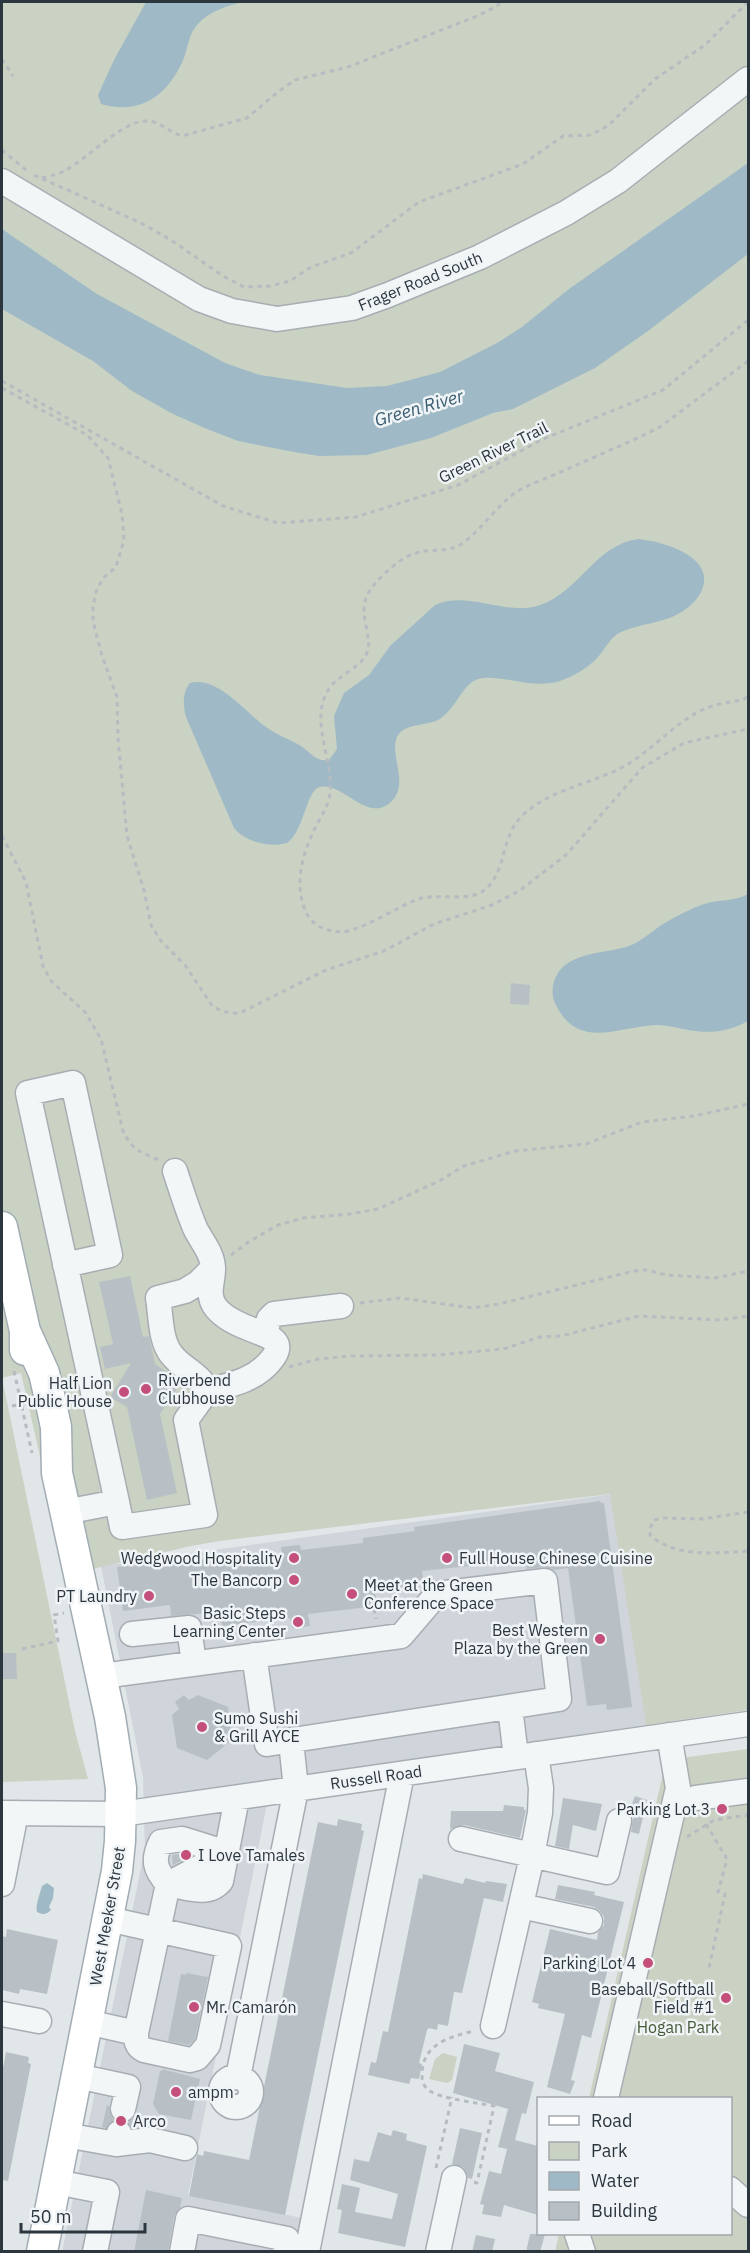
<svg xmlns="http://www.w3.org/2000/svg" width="750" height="2253" font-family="'IBM Plex Sans',sans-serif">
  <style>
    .built { fill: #cfd5da }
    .green { fill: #cad2c3 }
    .water { fill: #9fbac6 }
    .building { fill: #b9c0c5 }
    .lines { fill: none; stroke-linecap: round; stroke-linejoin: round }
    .minor-casing { stroke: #a7aeb3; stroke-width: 27 }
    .major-casing { stroke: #a1acb3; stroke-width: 33 }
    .path { stroke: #b7bcc0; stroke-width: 3; stroke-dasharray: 4.5 4.5; stroke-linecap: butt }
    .minor { stroke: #f3f6f7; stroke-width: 24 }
    .major { stroke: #fff; stroke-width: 30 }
    .poi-dot { fill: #c44f7a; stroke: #f0f4f6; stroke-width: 2 }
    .labels { text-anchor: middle; stroke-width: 5; stroke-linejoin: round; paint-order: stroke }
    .street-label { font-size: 16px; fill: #2b363f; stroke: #f0f4f6 }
    .poi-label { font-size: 16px; fill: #2b363f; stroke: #f0f4f6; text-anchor: end }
    .park-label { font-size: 16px; fill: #465a39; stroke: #f0f4f6 }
    .water-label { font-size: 18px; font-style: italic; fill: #385d70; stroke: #f0f4f6 }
  </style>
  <rect width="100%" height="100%" fill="#e1e6e9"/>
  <path class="built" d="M620 1493 646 1725 275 1780 266 1809 188 2195 302 2218 296 2251 62 2252 145 1849 143 1777 101 1566Z"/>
  <path class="green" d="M2 2H748V1710L646 1725 610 1494 219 1541 191 1546 67 1575 21 1373 2 1378 75 1731 88 1779 2 1782Z
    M748 1749V2251L555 2252 559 2234H730V2098H589L666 1760Z
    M443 2053 457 2057 452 2080 447 2083 429 2079 435 2059Z"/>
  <path class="water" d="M146 2H243C227 6 209 11 198 24 189 33 188 47 184 58 169 94 141 116 101 104L98 95 114 60Z
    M748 163V254L648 331 595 368 513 409 493 413 431 438 367 455 319 456 294 452 238 441 207 429 173 414 132 391 93 361 2 309V229L97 294 225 363 260 375 347 388 387 386 440 372 497 343 522 327 569 289Z
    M638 539C660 541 713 555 703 587 700 597 692 605 683 611 664 624 640 623 619 633 610 638 605 649 598 657 588 668 574 676 560 681 532 690 500 673 478 679 462 684 456 710 438 720 426 726 404 723 397 737 389 756 410 784 391 802 367 824 344 782 320 787 306 790 304 832 287 843 270 848 245 842 234 828L186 717C183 705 182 693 190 683 220 675 249 718 272 731 281 737 292 740 301 746 311 753 316 762 329 760L337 749 334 716 344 693 369 675 390 646 435 605C469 590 506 617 540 605 579 592 595 545 638 539Z
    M748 894V1021C726 1033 707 1034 683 1029 674 1027 664 1025 655 1025 617 1027 577 1051 555 1003 550 992 553 978 561 969 576 952 608 953 629 946 642 941 652 931 663 924 676 916 690 909 704 904 719 899 734 902 748 894Z
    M47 1883 54 1888 53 1898 49 1907 51 1910C46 1915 43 1915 37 1912 35 1907 40 1893 42 1886Z"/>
  <path class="building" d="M511 983 530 985 529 1005 510 1004Z
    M130 1276 143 1337 149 1336 155 1364 181 1382 160 1414 177 1493 147 1500 127 1407 110 1397 131 1363 105 1369 100 1347 113 1344 99 1282Z
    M600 1501 601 1503H604L632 1707 607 1710 606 1704 587 1706 568 1568 554 1570 544 1567 527 1569 526 1560 422 1571 424 1584 375 1591 377 1606 308 1614 310 1626 292 1628 290 1618 222 1626 220 1612 171 1616 170 1605 123 1611 117 1567 166 1561V1564L219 1557V1561L282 1553 281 1547 300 1545 301 1550 363 1543V1538L415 1531 414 1527Z
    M2 1653H16L17 1679H2Z
    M184 1695 189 1700 198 1695 228 1707 232 1740 207 1760 177 1748 172 1715 179 1709 175 1702Z
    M635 1796 647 1800 639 1834 631 1832 633 1817 627 1810 629 1803 632 1804Z
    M563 1798 602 1804 596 1831 573 1825 569 1849 555 1846Z
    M504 1805 524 1807V1810H526L520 1838 464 1825 450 1829 451 1811H503Z
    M338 1819 362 1824 361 1830 364 1831 285 2215 189 2196 197 2154 203 2156 204 2151 249 2160 318 1822 337 1826Z
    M181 1854 190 1856 173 1865 172 1855Z
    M423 1874 463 1884 465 1878 485 1883 486 1881 507 1884 503 1902 484 1898 462 1993 454 1992 448 2026 438 2024 437 2030 429 2028 427 2030 419 2063 422 2064 419 2079 411 2078 409 2084 368 2075 371 2062 376 2063 383 2031 388 2032 419 1878 422 1879Z
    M558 1885 595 1892 594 1895 624 1902 591 2038 582 2035 571 2080 575 2081 570 2094 547 2087 565 2014 538 2008 539 2004 532 2002 550 1929 597 1940 598 1932 604 1925V1917L600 1911 594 1907 555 1899Z
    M7 1929 58 1940 47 1994 20 1989 19 1994 2 1990V1936L6 1937Z
    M186 1973 208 1977 195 2039 189 2045 168 2041 181 1974 186 1975Z
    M464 2044 500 2053 495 2071 534 2082 526 2114 522 2113 515 2140 538 2146V2215L504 2205 501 2217 482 2214 484 2205 480 2204 489 2171 501 2174 507 2149 498 2147 508 2109 453 2093Z
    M6 2052 29 2057 28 2063 31 2064 8 2181 2 2180V2073Z
    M162 2069 200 2079 191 2120 159 2114 153 2104 160 2071H162Z
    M107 2105 109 2106 110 2114 114 2120 106 2128 102 2127Z
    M137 2112H139L136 2127 132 2128 128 2122 134 2118Z
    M460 2128 482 2133 472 2179 468 2178 463 2167 452 2164Z
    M393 2130 407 2134 406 2140 427 2146 405 2247 338 2233 342 2210 337 2209 342 2184 360 2188 355 2212 392 2219 398 2194 350 2180 354 2159 369 2162 378 2132 391 2136Z
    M146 2190 182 2198 180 2208 174 2216 168 2252H134Z
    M530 2234H545L540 2252H526Z
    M476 2235 495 2239 492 2252H472Z"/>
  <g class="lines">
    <defs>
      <path id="minor" d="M2 181 199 299 232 311 277 319 352 308 388 295 480 257 566 213 618 181 748 79
        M175 1171C181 1189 187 1209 195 1228 201 1241 213 1253 213 1269 213 1282 207 1293 214 1305 221 1316 235 1323 248 1328 260 1334 289 1338 272 1359 256 1380 231 1385 207 1391
        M265 1333 269 1319 274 1314 341 1306
        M117 1502 122 1527 205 1515 186 1420 207 1391C201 1374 182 1369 171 1354 160 1340 161 1315 158 1298L185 1291 198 1283 213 1268
        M65 1512 117 1502 28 1093 73 1083 110 1255 65 1265
        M132 1634 189 1628 194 1663
        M102 1676C202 1663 301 1649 401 1636L437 1594 545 1581 559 1699 267 1744 254 1655
        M510 1707 516 1757
        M696 1798 748 1791
        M2 1813 121 1814 748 1724
        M182 1839 227 1853 168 1884C155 1870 152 1860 161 1842Z
        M461 1839 607 1872 619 1821
        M2 1884 16 1813
        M521 1906 590 1921
        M108 1919 229 1946 208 2045 197 2058 190 2060 144 2050C136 2046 136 2041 136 2033
        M2 2014 39 2021
        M87 2022 136 2033 168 1884C186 1887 208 1897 221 1881L237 1798
        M493 2026 531 1861 540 1813 541 1788 536 1754
        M77 2076 128 2087 123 2109
        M221 2092a15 15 0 1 1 30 0a15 15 0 1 1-30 0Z
        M238 2077 296 1789 291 1741
        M606 2098 678 1788 669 1735
        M65 2135 116 2144 119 2133
        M116 2144 150 2140 185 2148
        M56 2182 107 2192 95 2252
        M730 2189 748 2205
        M577 2234 583 2252
        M182 2252 188 2219 287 2239 285 2252
        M307 2252 402 1774
        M438 2252 454 2178"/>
      <path id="major" d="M2 1227 25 1331V1350
        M25 1331 44 1373 50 1399 56 1427 57 1473 110 1717 121 1788 120 1841 117 1871 42 2252"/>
    </defs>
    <use href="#minor" class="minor-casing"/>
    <use href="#major" class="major-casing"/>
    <path class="path" d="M2 59 13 76
      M2 150 26 170
      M34 175 141 223 171 240 223 276 244 287 270 286 290 281 311 267 351 253 419 202 523 164 563 136 590 135 608 126 655 79 705 45 748 2
      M42 178C49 176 57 175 64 171 87 160 123 119 148 121 161 122 170 133 182 136L247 118 279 91 295 80 348 67 477 16 497 6 501 2
      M748 361 660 427 642 436C613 449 583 462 554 475 541 481 526 485 515 493 496 506 477 536 458 546 444 553 430 548 416 553 401 557 383 574 373 586 352 611 376 636 366 655 358 670 335 676 327 692 310 724 334 760 330 793 329 805 322 815 316 826 304 851 294 880 304 907 310 924 322 931 341 932 359 932 399 906 418 899 437 893 469 902 483 891 507 874 500 838 521 817 547 790 591 784 623 767 652 751 673 724 702 710 714 704 729 702 743 700L748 696
      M2 381 223 506 278 523 356 517 458 485 541 440 663 390 748 320
      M2 388 87 435 108 458 122 514 124 540 116 567 103 578 96 592 93 607V621L102 656 117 697 118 738 127 836 144 890 151 925 161 941 185 965 213 1007C222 1011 230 1014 240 1013L326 970 384 951 434 924 492 905 519 891 566 855 642 768 684 743 748 729
      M2 836 26 882 43 966 51 981 85 1012 101 1039 123 1131C132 1150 140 1152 159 1160
      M231 1255 250 1241 278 1225 303 1218 350 1214 378 1209 439 1181 464 1166 515 1151 586 1144 642 1122 694 1116 748 1104
      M360 1303 400 1298 473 1308 499 1304 634 1271 647 1270 666 1275 715 1278 748 1271
      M289 1367 318 1359 349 1356 438 1355 503 1349 540 1337 561 1336 639 1316 720 1320 748 1316
      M14 1371 32 1453
      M12 1406 28 1403
      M748 1512 702 1519 663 1518 654 1520 650 1528V1535C675 1558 717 1553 748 1551
      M374 1609 376 1619
      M22 1649 58 1641 54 1615 64 1613
      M706 1824 727 1859 718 1892 725 1894 709 1968
      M687 1837 714 1820 748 1815
      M436 2168 452 2097
      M474 2182 477 2183 494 2106C479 2103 442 2099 430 2091 424 2087 422 2082 422 2075 422 2044 449 2037 474 2031"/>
    <use href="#minor" class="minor"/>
    <use href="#major" class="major"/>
  </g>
  <g class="poi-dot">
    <circle cx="146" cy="1389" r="6"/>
    <circle cx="124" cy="1392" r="6"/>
    <circle cx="294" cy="1558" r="6"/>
    <circle cx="447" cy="1558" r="6"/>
    <circle cx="294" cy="1580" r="6"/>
    <circle cx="352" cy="1594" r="6"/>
    <circle cx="149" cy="1596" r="6"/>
    <circle cx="298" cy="1622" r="6"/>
    <circle cx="600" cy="1639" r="6"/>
    <circle cx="202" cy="1727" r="6"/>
    <circle cx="722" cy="1809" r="6"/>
    <circle cx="186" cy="1855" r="6"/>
    <circle cx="648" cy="1963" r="6"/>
    <circle cx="726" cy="1998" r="6"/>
    <circle cx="194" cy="2007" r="6"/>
    <circle cx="176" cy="2092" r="6"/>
    <circle cx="121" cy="2121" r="6"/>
  </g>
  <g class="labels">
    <g class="street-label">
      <text transform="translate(420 281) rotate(-22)" y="6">Frager Road South</text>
      <text transform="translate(493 452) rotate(-26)" y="6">Green River Trail</text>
      <text transform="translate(376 1777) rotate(-8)" y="6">Russell Road</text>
      <text transform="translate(107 1916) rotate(-80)" y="6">West Meeker Street</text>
    </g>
    <g class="poi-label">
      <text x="158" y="1386" text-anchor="start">Riverbend<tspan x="158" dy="18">Clubhouse</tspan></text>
      <text x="112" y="1389">Half Lion<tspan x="112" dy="18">Public House</tspan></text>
      <text x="282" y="1564">Wedgwood Hospitality</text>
      <text x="459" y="1564" text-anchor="start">Full House Chinese Cuisine</text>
      <text x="282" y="1586">The Bancorp</text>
      <text x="364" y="1591" text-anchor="start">Meet at the Green<tspan x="364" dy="18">Conference Space</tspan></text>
      <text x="137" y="1602">PT Laundry</text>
      <text x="286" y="1619">Basic Steps<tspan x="286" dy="18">Learning Center</tspan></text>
      <text x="588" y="1636">Best Western<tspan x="588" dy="18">Plaza by the Green</tspan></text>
      <text x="214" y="1724" text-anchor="start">Sumo Sushi<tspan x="214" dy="18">&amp; Grill AYCE</tspan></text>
      <text x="710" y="1815">Parking Lot 3</text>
      <text x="198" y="1861" text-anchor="start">I Love Tamales</text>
      <text x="636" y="1969">Parking Lot 4</text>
      <text x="714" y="1995">Baseball/Softball<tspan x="714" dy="18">Field #1</tspan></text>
      <text x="206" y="2013" text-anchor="start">Mr. Camarón</text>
      <text x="188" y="2098" text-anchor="start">ampm</text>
      <text x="133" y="2127" text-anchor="start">Arco</text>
    </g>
    <g class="park-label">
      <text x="678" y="2033">Hogan Park</text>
    </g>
    <g class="water-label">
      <text transform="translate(419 408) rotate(-16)" y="6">Green River</text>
    </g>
  </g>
  <rect width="750" height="2253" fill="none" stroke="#2b363f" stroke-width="6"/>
  <rect x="537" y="2097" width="195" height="138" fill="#f0f4f6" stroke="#a1a8ad" stroke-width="1.5"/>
  <rect x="549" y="2116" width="30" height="9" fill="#ffffff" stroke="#a1a8ad" stroke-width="1.5"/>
  <text x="591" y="2127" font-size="18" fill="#2b363f">Road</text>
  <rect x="549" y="2142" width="30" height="18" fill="#cad2c3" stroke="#a1a8ad" stroke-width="1.5"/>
  <text x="591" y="2157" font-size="18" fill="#2b363f">Park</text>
  <rect x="549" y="2172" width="30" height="18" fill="#9fbac6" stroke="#a1a8ad" stroke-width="1.5"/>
  <text x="591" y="2187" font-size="18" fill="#2b363f">Water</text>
  <rect x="549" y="2202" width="30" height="18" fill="#b9c0c5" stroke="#a1a8ad" stroke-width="1.5"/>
  <text x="591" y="2217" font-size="18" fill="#2b363f">Building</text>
  <path d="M21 2223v9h124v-9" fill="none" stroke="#2b363f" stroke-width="3"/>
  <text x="30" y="2223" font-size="18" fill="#2b363f" stroke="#f0f4f6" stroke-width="4.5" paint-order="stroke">50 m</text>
</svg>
